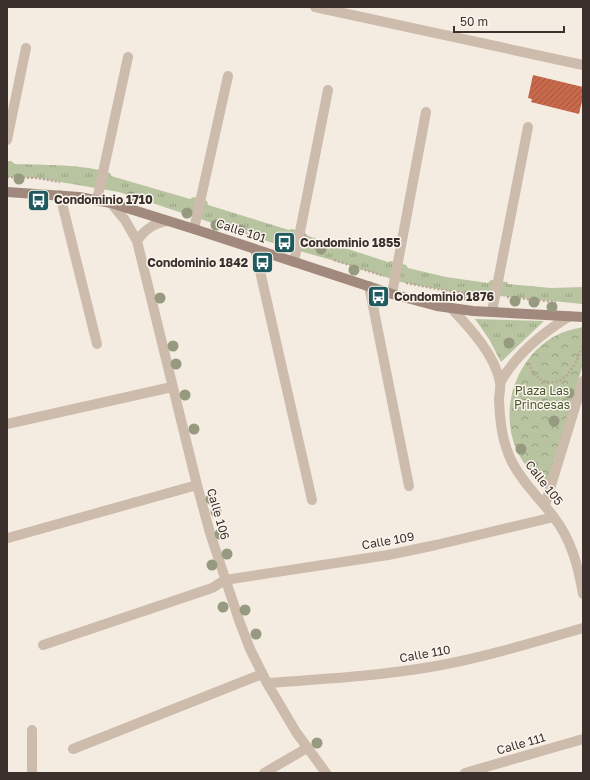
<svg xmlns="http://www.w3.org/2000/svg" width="590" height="780" font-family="'Golos Text',sans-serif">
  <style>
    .grass { fill: url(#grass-tufts) }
    .park { fill: url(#park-crowns) }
    .building { fill: url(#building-hatch) }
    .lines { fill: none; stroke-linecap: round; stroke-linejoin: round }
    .path { stroke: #b9a596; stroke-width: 2.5; stroke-dasharray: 2 2; stroke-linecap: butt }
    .street { stroke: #cdbbac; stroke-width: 10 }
    .secondary { stroke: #a18a7d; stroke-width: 10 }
    .tree { fill: #969b7f }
    .labels { text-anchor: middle; stroke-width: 3; stroke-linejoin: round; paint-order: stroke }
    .poi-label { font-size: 12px; font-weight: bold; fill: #3b302b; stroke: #fbf5ee; text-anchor: start }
    .street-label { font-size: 12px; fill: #3b302b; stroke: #fbf5ee }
    .park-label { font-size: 12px; fill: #4a5a2e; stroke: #fbf5ee }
  </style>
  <defs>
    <pattern id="grass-tufts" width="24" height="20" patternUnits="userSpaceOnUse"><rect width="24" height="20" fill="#b8c4a0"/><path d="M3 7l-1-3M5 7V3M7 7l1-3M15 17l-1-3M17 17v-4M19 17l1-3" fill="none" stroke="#97a083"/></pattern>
    <pattern id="park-crowns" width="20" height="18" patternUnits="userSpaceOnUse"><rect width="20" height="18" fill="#b8c4a0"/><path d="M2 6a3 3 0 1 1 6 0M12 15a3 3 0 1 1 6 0" fill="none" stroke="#97a083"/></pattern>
    <pattern id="building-hatch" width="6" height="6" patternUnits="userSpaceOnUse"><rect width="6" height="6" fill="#c8694b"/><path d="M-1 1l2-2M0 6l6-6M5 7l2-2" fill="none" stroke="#a4573f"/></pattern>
  </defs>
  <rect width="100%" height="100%" fill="#f4ebe1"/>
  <path class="grass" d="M7 161H11L15 164C42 165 85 164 110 173L111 176 190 199 194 197 207 201 208 205 289 230 292 229 305 233 308 236 388 262 391 261 406 265 408 268 446 277 488 283 491 280 507 282 508 284 551 288 583 287V304L448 291 401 282 349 265 282 246 119 192 37 178 7 177Z
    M475 319 544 321 501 362 489 339Z"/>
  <path class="park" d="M583 327V364L547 487C534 477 523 464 516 449 499 408 516 356 557 335 565 331 574 329 583 327Z"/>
  <path class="building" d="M533 75 583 87V97L579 114 531 102 532 99 528 98Z"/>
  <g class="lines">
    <path class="path" d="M7 177 37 178 60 182
      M334 260 384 276
      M406 283 448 291 484 295
      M507 297 556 302
      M529 363C532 372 535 377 544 381 566 389 578 360 583 344"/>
    <path class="street" d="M315 7 583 65
      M7 140 26 48
      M60 195 97 344
      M97 200 128 57
      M111 203 125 220 137 241 197 485 210 533 240 623 250 649 267 683 296 732 326 773
      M194 229 228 76
      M137 241C145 229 154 223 168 221
      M255 249 312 500
      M294 262 328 90
      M369 286 409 486
      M392 294 426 112
      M452 309C470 328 495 355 500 382 501 388 499 395 499 400 500 421 502 441 511 460 521 481 539 498 553 516 571 539 578 565 583 594
      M492 312 528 127
      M500 383C516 354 542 333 570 316
      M7 424 172 387
      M545 505 583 381
      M8 538 197 485
      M43 645 212 588 225 580 388 555 436 545 554 517
      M267 683C323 679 380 676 436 666 486 657 534 642 583 628
      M32 730V773
      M73 749 262 674
      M264 773 307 748
      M465 773 583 739"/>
    <path class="secondary" d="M7 192 79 197 111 203 194 229 392 294 437 306 473 311 583 317"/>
  </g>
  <g class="tree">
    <circle cx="19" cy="179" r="5.5"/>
    <circle cx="131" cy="197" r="5.5"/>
    <circle cx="187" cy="213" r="5.5"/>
    <circle cx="216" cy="225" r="5.5"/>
    <circle cx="240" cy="230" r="5.5"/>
    <circle cx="284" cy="241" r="5.5"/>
    <circle cx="321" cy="249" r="5.5"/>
    <circle cx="354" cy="270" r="5.5"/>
    <circle cx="468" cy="296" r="5.5"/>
    <circle cx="160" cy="298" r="5.5"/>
    <circle cx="515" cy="301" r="5.5"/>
    <circle cx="534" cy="302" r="5.5"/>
    <circle cx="552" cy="307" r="5.5"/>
    <circle cx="509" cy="343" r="5.5"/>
    <circle cx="173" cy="346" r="5.5"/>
    <circle cx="176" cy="364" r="5.5"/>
    <circle cx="569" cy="393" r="5.5"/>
    <circle cx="185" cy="395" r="5.5"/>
    <circle cx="554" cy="421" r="5.5"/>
    <circle cx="194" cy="429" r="5.5"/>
    <circle cx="521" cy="449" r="5.5"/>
    <circle cx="211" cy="499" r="5.5"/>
    <circle cx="216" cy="512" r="5.5"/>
    <circle cx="220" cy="534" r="5.5"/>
    <circle cx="227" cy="554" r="5.5"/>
    <circle cx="212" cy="565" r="5.5"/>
    <circle cx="223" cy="607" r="5.5"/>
    <circle cx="245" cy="610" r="5.5"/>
    <circle cx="256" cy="634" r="5.5"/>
    <circle cx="317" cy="743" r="5.5"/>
  </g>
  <defs>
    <symbol id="bus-square" viewBox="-11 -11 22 22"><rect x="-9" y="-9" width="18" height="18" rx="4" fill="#1f5a5e" stroke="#fbf5ee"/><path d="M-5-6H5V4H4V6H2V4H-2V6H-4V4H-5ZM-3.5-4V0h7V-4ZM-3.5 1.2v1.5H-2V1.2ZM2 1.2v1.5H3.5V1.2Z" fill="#fff"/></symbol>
  </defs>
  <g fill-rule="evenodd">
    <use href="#bus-square" x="26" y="188" width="25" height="25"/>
    <use href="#bus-square" x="272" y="230" width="25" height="25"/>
    <use href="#bus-square" x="250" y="250" width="25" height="25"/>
    <use href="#bus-square" x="366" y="284" width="25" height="25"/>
  </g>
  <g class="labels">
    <g class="poi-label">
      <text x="54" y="204">Condominio 1710</text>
      <text x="300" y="247">Condominio 1855</text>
      <text x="248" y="267" text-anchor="end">Condominio 1842</text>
      <text x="394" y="301">Condominio 1876</text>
    </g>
    <g class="street-label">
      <text transform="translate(241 231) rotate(18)" y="4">Calle 101</text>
      <text transform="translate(544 483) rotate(52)" y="4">Calle 105</text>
      <text transform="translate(218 514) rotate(74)" y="4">Calle 106</text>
      <text transform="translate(388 541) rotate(-10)" y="4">Calle 109</text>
      <text transform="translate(425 654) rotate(-10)" y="4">Calle 110</text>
      <text transform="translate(521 744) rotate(-16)" y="4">Calle 111</text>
    </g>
    <g class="park-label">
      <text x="542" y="395">Plaza Las<tspan x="542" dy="14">Princesas</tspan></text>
    </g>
  </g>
  <rect width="590" height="780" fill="none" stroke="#3b302b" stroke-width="16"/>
  <path d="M454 26v6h110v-6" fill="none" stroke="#3b302b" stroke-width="2"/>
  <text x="460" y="26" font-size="12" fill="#3b302b" stroke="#fbf5ee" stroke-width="3" paint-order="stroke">50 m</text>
</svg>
